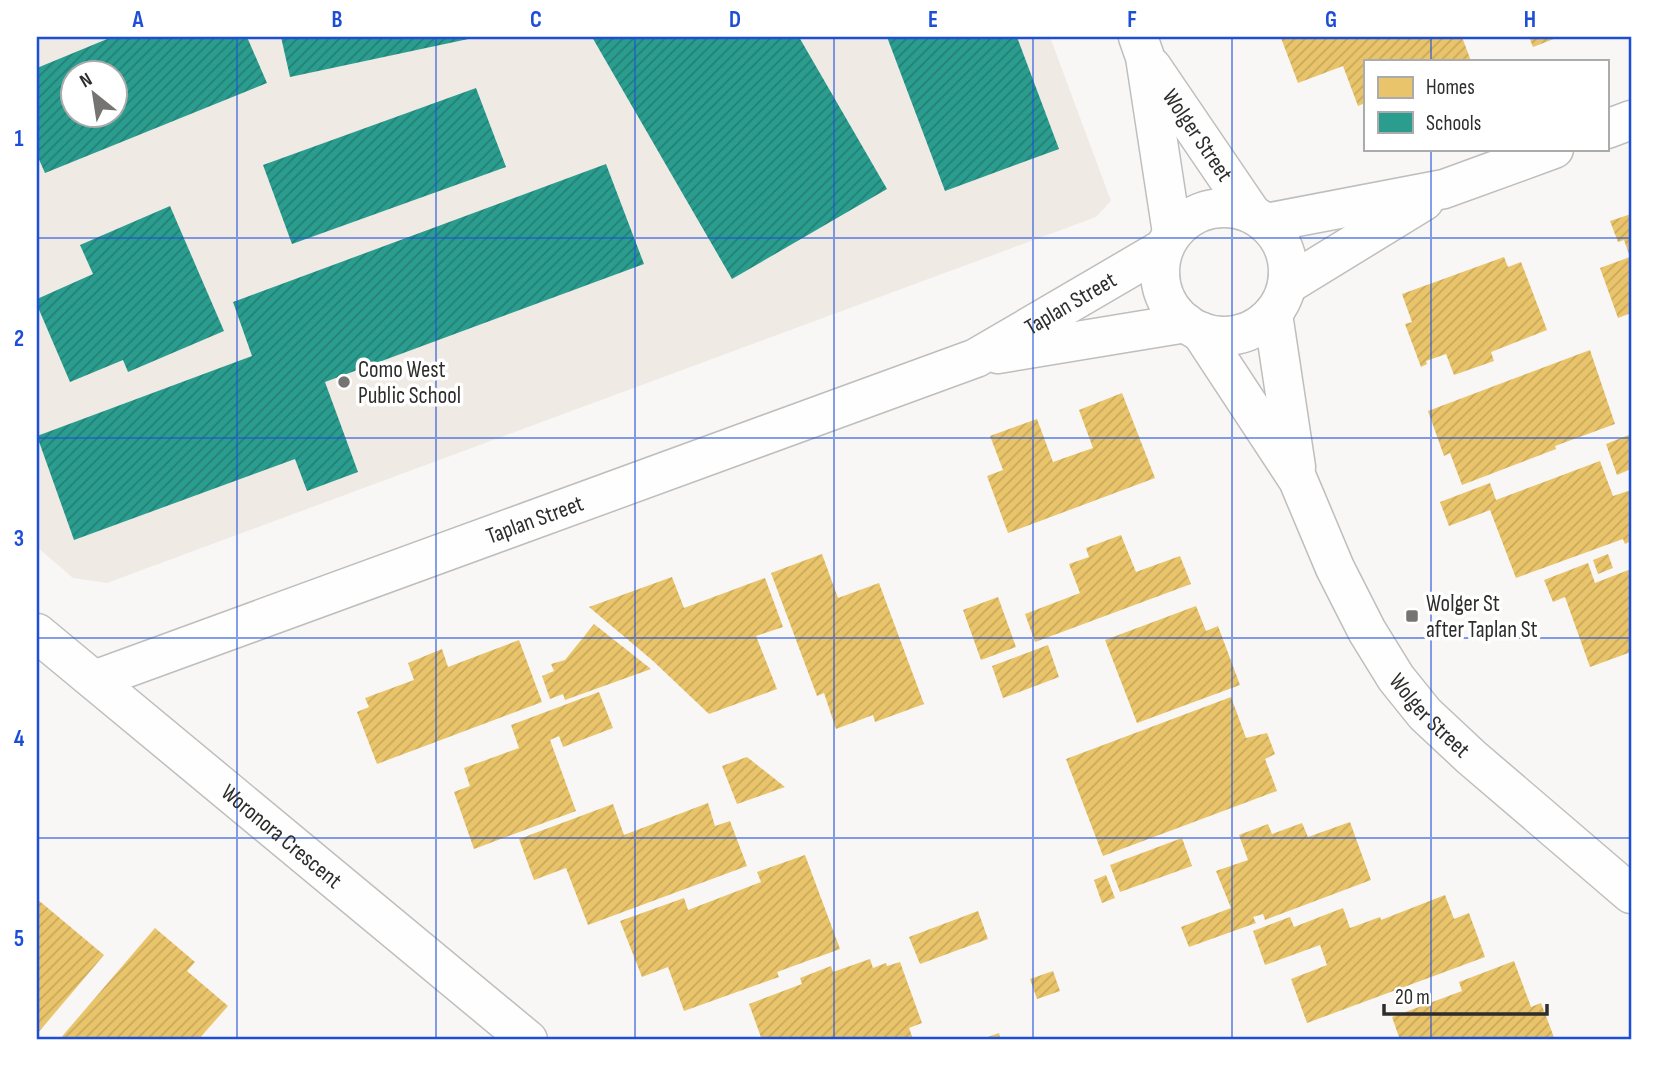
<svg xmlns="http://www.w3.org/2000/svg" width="1668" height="1077" font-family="'Sofia Sans Condensed',sans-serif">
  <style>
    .built { fill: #efeae4; fill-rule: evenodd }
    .homes { fill: url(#homes-hatch) }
    .schools { fill: url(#schools-hatch); fill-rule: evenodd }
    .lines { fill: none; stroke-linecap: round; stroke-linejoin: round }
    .minor-casing { stroke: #bfbebd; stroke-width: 41 }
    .minor { stroke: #fefefe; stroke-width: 38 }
    .grid { fill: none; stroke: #1d4ed8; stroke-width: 2; stroke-opacity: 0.55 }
    .poi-dot { fill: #757472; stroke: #fff; stroke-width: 2.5 }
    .labels { text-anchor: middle; stroke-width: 7; stroke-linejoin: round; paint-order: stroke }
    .street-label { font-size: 23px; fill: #2e2d2c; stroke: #fff }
    .poi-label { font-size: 23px; fill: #2e2d2c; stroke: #fff; text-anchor: start }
    .neatline { fill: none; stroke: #1d4ed8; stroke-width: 2.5 }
    .grid-label { font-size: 23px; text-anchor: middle; font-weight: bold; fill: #1d4ed8 }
  </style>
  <defs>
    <pattern id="homes-hatch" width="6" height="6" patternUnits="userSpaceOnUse" patternTransform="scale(1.75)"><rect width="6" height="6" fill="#e9c46a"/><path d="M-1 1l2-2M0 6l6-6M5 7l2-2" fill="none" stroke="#c8a95c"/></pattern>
    <pattern id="schools-hatch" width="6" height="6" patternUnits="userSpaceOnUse" patternTransform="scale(1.75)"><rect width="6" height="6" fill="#2a9d8f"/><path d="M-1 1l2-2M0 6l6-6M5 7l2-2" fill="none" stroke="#248075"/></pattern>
  </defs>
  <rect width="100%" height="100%" fill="#f8f7f5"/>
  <path class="built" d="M37 37H1050L1111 201 1096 217 107 583 73 578 37 547ZM74 74H116V116H74Z"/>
  <path class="homes" d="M1285 37H1462L1471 61H1365V103L1358 106 1343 66 1298 83 1281 38Z
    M1529 37H1559L1533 47Z
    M1631 214V313L1618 318 1600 268 1630 257 1624 240 1618 242 1610 221Z
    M1504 257 1508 267 1521 262 1547 330 1491 352 1494 361 1454 375 1446 354 1426 361 1427 364 1421 367 1405 324 1412 322 1402 294Z
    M1590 350 1615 424 1555 446 1556 449 1462 485 1450 453 1444 456 1428 411Z
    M1122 393 1155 478 1008 533 987 476 1003 470 990 436 1037 419 1053 462 1093 448 1079 410Z
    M1631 434V469L1617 475 1606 444Z
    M1600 461 1613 496 1631 490V541L1625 544 1623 539 1516 578 1490 510 1449 526 1440 502 1490 483 1496 500Z
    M1121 535 1136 572 1180 556 1191 584 1035 642 1025 614 1080 593 1069 564 1089 557 1086 548Z
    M822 554 838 598 879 583 924 704 875 722 873 715 836 729 824 693 817 696 771 573Z
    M1608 554 1613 568 1598 574 1593 560Z
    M1588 563 1595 583 1631 569V652L1590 667 1565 597 1553 602 1544 580Z
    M672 577 684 608 765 578 783 627 756 636 777 689 709 714 652 660 589 607Z
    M998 597 1016 647 981 660 963 610Z
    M1196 606 1206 631 1218 626 1240 685 1137 723 1105 640Z
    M594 624 651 669 565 700 563 694 550 699 542 676 554 671 551 664 565 660Z
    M519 640 542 702 377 764 357 712 369 707 365 698 414 680 408 663 442 649 448 667Z
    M1048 645 1059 677 1003 698 992 666Z
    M599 692 613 728 563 747 559 736 550 740 576 811 474 849 454 792 470 786 464 768 519 748 511 725Z
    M1231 697 1246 738 1267 733 1275 754 1265 759 1277 791 1103 856 1066 759Z
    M747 757 785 787 737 804 722 766Z
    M708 803 715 826 730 821 747 866 588 925 566 868 534 880 519 839 613 804 624 835Z
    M1350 822 1371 880 1265 920 1263 914 1253 917 1256 923 1189 947 1181 927 1231 908 1216 871 1248 860 1239 835 1268 824 1272 834 1302 823 1308 837Z
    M1182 838 1192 866 1120 892 1110 865Z
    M805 855 840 949 777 972 779 977 684 1011 668 967 642 977 620 921 684 898 688 910 761 882 757 872Z
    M1106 875 1115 898 1102 903 1094 880Z
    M1445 895 1454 919 1469 913 1485 957 1307 1023 1291 979 1327 965 1320 945 1265 965 1253 931 1290 917 1294 927 1343 908 1350 928 1380 917 1381 920Z
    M37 899 104 955 37 1034Z
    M978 911 988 939 920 964 909 937Z
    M155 928 195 962 187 971 228 1006 198 1040H59Z
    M870 959 873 968 886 963 887 966 900 962 922 1023 909 1028 913 1039 762 1040 749 1004 802 984 800 978 831 966 833 972Z
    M1514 961 1531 1007 1541 1003 1555 1040H1400L1392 1017 1462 991 1459 982Z
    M1053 971 1060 991 1037 999 1030 979Z
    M999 1033 1001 1040H979Z"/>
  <path class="schools" d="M112 37H247L267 83 45 173 37 155V68ZM74 74H116V116H74Z
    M281 37H473V38L290 77Z
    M592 37H799L887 189 732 279Z
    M887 37H1017L1059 149 945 191Z
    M476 88 506 167 292 244 263 165Z
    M606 164 644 264 325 382 358 472 307 491 295 459 74 540 37 436 252 356 233 302Z
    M170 206 224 331 128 372 123 360 70 382 37 305V299L93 274 80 245Z"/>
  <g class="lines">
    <defs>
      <g id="minor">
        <path d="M1138 37 1145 57 1172 233"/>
        <path id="s1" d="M1152 67 1252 214"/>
        <path d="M1607 129 1631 120"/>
        <circle cx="1224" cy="272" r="64"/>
        <path d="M1266 223 1444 189 1554 149"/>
        <path d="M1287 285 1424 201"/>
        <path d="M1273 314 1296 467"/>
        <path id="s2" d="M1200 331 1298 480 1335 568 1367 631 1396 678 1425 714 1471 757 1631 894"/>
        <path d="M998 354 1186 323"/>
        <path id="s3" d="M37 633 528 1040"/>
        <path id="s4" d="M94 680 976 358 1164 248"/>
      </g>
    </defs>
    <use href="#minor" class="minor-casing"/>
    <use href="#minor" class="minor"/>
  </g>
  <path class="grid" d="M237 37V1040M436 37V1040M635 37V1040M834 37V1040M1033 37V1040M1232 37V1040M1431 37V61M1431 149V1040M37 238H1631M37 438H1631M37 638H1631M37 838H1631"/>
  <g class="poi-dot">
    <circle cx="344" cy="382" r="7"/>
    <rect x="1405" y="609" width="14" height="14" rx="3.5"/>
  </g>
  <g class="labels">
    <g class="street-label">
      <text dy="8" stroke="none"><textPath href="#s1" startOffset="82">Wolger Street</textPath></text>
      <text dy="8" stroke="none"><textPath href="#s4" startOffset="1048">Taplan Street</textPath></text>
      <text dy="8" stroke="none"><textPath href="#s4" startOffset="469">Taplan Street</textPath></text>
      <text dy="8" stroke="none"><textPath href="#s2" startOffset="450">Wolger Street</textPath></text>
      <text dy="8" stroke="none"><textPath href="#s3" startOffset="318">Woronora Crescent</textPath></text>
    </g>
    <g class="poi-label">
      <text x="358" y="377">Como West<tspan x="358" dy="26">Public School</tspan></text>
      <text x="1426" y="611">Wolger St<tspan x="1426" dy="26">after Taplan St</tspan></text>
    </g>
  </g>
  <rect width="1668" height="1077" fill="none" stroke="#ffffff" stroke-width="77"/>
  <rect x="1364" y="60" width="245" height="91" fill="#ffffff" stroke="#ababab" stroke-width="2"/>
  <rect x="1378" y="77" width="35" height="21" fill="#e9c46a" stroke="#ababab" stroke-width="2"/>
  <text x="1426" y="94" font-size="21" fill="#2e2d2c">Homes</text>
  <rect x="1378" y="112" width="35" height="21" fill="#2a9d8f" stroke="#ababab" stroke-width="2"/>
  <text x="1426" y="130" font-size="21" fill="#2e2d2c">Schools</text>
  <g transform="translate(94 94) rotate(330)"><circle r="33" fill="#ffffff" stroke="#ababab" stroke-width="2"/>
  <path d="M0-5L12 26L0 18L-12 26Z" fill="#757472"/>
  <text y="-10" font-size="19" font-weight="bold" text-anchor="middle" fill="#2e2d2c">N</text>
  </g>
  <path d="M1384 1004v10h163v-10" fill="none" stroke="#2e2d2c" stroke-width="3.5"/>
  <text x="1395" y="1004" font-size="21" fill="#2e2d2c" stroke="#ffffff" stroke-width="5" paint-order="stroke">20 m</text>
  <rect x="38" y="38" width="1592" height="1000" class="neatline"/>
  <g class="grid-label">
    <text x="138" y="27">A</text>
    <text x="337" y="27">B</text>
    <text x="536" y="27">C</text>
    <text x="735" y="27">D</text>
    <text x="933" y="27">E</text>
    <text x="1132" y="27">F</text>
    <text x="1331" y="27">G</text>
    <text x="1530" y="27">H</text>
    <text x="19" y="146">1</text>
    <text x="19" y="346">2</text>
    <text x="19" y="546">3</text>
    <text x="19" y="746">4</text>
    <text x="19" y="946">5</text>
  </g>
</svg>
